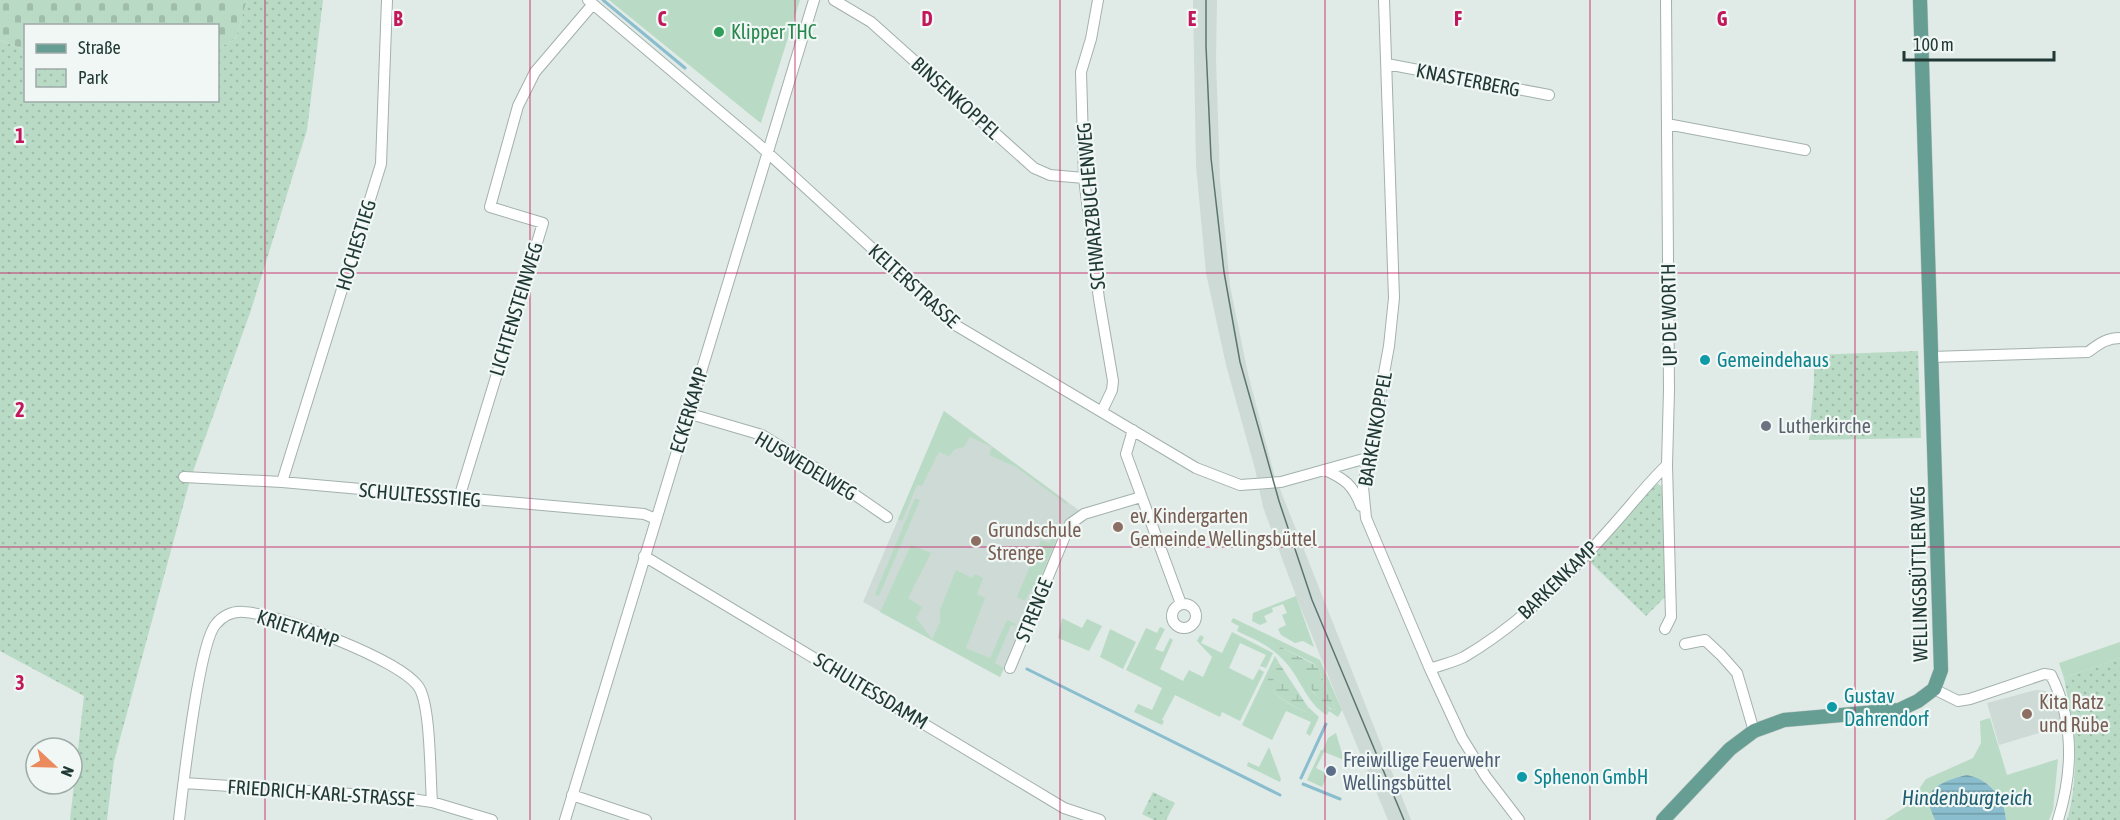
<svg xmlns="http://www.w3.org/2000/svg" width="2120" height="820" font-family="'Asap Condensed',sans-serif">
  <style>
    .built { fill: #cedad5 }
    .grass { fill: #b9dbc5; fill-rule: evenodd }
    .wetland { fill: url(#wetland-marsh) }
    .cemetery { fill: url(#cemetery-stones) }
    .park { fill: url(#park-dots) }
    .water { fill: url(#water-rules) }
    .lines { fill: none; stroke-linecap: round; stroke-linejoin: round }
    .stream { stroke: #8abdcd; stroke-width: 3 }
    .minor-casing { stroke: #a3b1ad; stroke-width: 12 }
    .major-casing { stroke: #bcc4c2; stroke-width: 15 }
    .minor { stroke: #fff; stroke-width: 10 }
    .major { stroke: #669e94; stroke-width: 14 }
    .tram { stroke: #5c7570; stroke-width: 1.5 }
    .grid { fill: none; stroke: #c2185b; stroke-width: 1.5; stroke-opacity: 0.55 }
    .leisure-dot { fill: #2e9e5b; stroke: #f0f7f4; stroke-width: 2 }
    .culture-dot { fill: #0f9aa8; stroke: #f0f7f4; stroke-width: 2 }
    .worship-dot { fill: #6b7280; stroke: #f0f7f4; stroke-width: 2 }
    .education-dot { fill: #8d6e63; stroke: #f0f7f4; stroke-width: 2 }
    .service-dot { fill: #5c6f8a; stroke: #f0f7f4; stroke-width: 2 }
    .labels { text-anchor: middle; stroke-width: 4.5; stroke-linejoin: round; paint-order: stroke }
    .leisure-label { font-size: 20px; fill: #27864d; stroke: #f0f7f4; text-anchor: start }
    .street-label { font-size: 20px; fill: #213935; stroke: #f0f7f4 }
    .culture-label { font-size: 20px; fill: #0d838f; stroke: #f0f7f4; text-anchor: start }
    .worship-label { font-size: 20px; fill: #5b616d; stroke: #f0f7f4; text-anchor: start }
    .education-label { font-size: 20px; fill: #785e54; stroke: #f0f7f4; text-anchor: start }
    .service-label { font-size: 20px; fill: #4e5e75; stroke: #f0f7f4; text-anchor: start }
    .water-label { font-size: 21px; font-style: italic; fill: #1f5e72; stroke: #f0f7f4 }
    .grid-label { font-size: 20px; text-anchor: middle; font-weight: bold; fill: #c2185b; stroke: #f0f7f4; stroke-width: 4.5; stroke-linejoin: round; paint-order: stroke }
  </style>
  <defs>
    <pattern id="wetland-marsh" width="20" height="14" patternUnits="userSpaceOnUse" patternTransform="scale(1.5)"><rect width="20" height="14" fill="#b9dbc5"/><path d="M1 5h8M5 5V1M11 12h8M15 12V8" fill="none" stroke="#9fbdaa"/></pattern>
    <pattern id="cemetery-stones" width="16" height="16" patternUnits="userSpaceOnUse" patternTransform="scale(1.5)"><rect width="16" height="16" fill="#b9dbc5"/><path d="M2 7V4a2 2 0 0 1 4 0v3zM10 15v-3a2 2 0 0 1 4 0v3z" fill="#9fbdaa"/></pattern>
    <pattern id="park-dots" width="8" height="8" patternUnits="userSpaceOnUse" patternTransform="scale(1.5)"><rect width="8" height="8" fill="#b9dbc5"/><path d="M2 2h.1M6 6h.1" fill="none" stroke="#9fbdaa" stroke-width="1.8" stroke-linecap="round"/></pattern>
    <pattern id="water-rules" width="6" height="5" patternUnits="userSpaceOnUse" patternTransform="scale(1.5)"><rect width="6" height="5" fill="#8abdcd"/><path d="M0 2.5h6" fill="none" stroke="#709ba7"/></pattern>
  </defs>
  <rect width="100%" height="100%" fill="#e0eae6"/>
  <path class="built" d="M1193 0H1217L1216 59 1220 179 1230 286 1248 374 1274 474 1411 820H1388L1342 710 1296 596 1263 507 1255 469 1226 365 1206 273 1196 165Z
    M944 411 1084 514 1070 524 1010 668H1004L1000 677 863 602Z
    M2036 690 2046 691 2061 702 2065 725 1999 745 1987 703Z"/>
  <path class="grass" d="M609 0H800L761 123 758 121Z
    M944 411 1067 502 1066 504 1016 467 989 455 992 447 970 437 964 447 955 449 949 456 939 452 922 486 917 485 902 521 898 519Z
    M915 498 920 500 879 596 875 594Z
    M1053 536 1057 537 1039 582 1030 591 1025 601 1017 597 1041 540 1049 543Z
    M911 545 931 553 908 598 922 607 916 618 932 639 940 622V610L956 570 972 578 975 574 983 578 977 594 985 598 966 648 990 658 1007 620 1016 624 1015 626 1011 625 995 663 1004 668 1000 677 880 612Z
    M1296 596 1314 647 1303 641 1295 643 1281 635 1278 629 1286 625 1282 615 1287 613 1283 604 1272 608 1273 612 1264 616 1267 622 1260 625 1252 621 1253 613Z
    M1062 618 1082 628 1087 619 1102 626 1089 651 1058 638Z
    M1233 618 1320 660 1342 710 1338 717 1329 711 1327 715C1308 705 1301 680 1287 664 1273 647 1256 640 1237 631L1239 626 1231 622ZM1281 647 1313 663 1318 668 1336 710 1330 709 1313 692 1295 665 1280 649Z
    M1160 627 1165 629 1155 649 1163 652 1170 638 1173 640 1160 669 1183 681 1189 670 1203 677 1212 657 1197 641 1200 635 1204 637 1201 643 1222 653 1232 632 1273 653 1266 668 1260 666 1266 655 1240 643 1229 668 1253 680 1259 669 1264 672 1240 721 1222 712 1220 717 1175 695 1162 720 1164 721 1162 725 1134 712 1138 704 1152 710 1162 688 1126 670 1146 628 1157 633Z
    M1110 629 1136 642 1123 669 1100 657Z
    M2120 642V658L2064 678 2059 663Z
    M1275 656 1279 663 1275 664C1273 669 1268 676 1269 682 1272 697 1293 706 1305 712L1308 707 1319 717 1310 736 1306 733 1311 722 1286 711 1272 740 1242 725Z
    M1990 718 2007 775 2058 759 2053 810 2049 820H2006C2004 789 1977 767 1947 782 1943 784 1937 786 1935 789 1932 792 1930 798 1929 802L1935 820H1885L1907 806 1926 779 1973 758 1981 743 1980 721Z
    M1336 733 1344 760 1324 752 1316 768 1328 774 1322 787 1307 780 1321 750H1323L1328 738Z
    M1269 747 1281 779 1280 782 1247 766 1248 762 1259 767Z"/>
  <path class="wetland" d="M1281 647 1313 664 1318 668 1336 710C1321 710 1293 661 1279 649Z
    M1279 663 1308 707 1305 712C1294 706 1271 696 1268 682 1267 676 1273 669 1275 664Z"/>
  <path class="cemetery" d="M0 0H247L236 38 218 49V26H26L25 50 0 40Z"/>
  <path class="park" d="M247 0H323L307 130 251 310 190 480 114 761 107 820H70L84 696 0 651V40L25 50 26 100H218V49L236 38Z
    M1918 351 1921 438 1809 440 1814 382V355Z
    M1656 483 1663 487 1666 596 1646 616 1589 561Z
    M2120 658V820H2067C2081 773 2073 725 2064 678Z
    M1153 792 1175 803 1166 820H1154L1142 814Z"/>
  <path class="water" d="M1967 775C1989 779 2005 798 2006 820H1935C1933 815 1929 807 1929 801 1928 785 1954 778 1967 775Z"/>
  <g class="lines">
    <path class="stream" d="M603 0 685 68
      M1027 669 1280 795
      M1301 778 1326 724
      M1303 784 1340 799"/>
    <defs>
      <path id="minor" d="M588 0 757 143 957 326 1196 468 1240 485 1281 482 1367 458
        M834 0 871 22 1034 168 1050 175 1084 178
        M1098 0 1091 39 1081 72 1084 178 1099 299 1113 381 1112 390 1102 411
        M1384 0 1394 298 1389 346 1363 487 1366 518 1430 669 1462 738 1486 777 1519 820
        M1387 64 1549 95
        M1667 124 1805 150
        M1931 357 2088 352C2099 344 2106 338 2120 338
        M687 413 762 435 822 472 887 517
        M1133 430 1126 454 1181 604
        M1325 470C1345 479 1353 485 1361 506
        M184 477 282 482 644 514 656 519
        M282 482 381 164 387 0
        M459 498 543 223 490 207 518 106 535 72 593 4
        M644 556 1064 808 1100 820
        M1172 616a12 12 0 1 1 24 0a12 12 0 1 1-24 0Z
        M1665 629 1671 617 1667 465 1669 390 1666 0
        M1685 644 1705 640 1721 655 1737 673 1754 731
        M1010 668 1070 524 1084 514 1141 497
        M1430 669C1441 665 1454 662 1464 657 1522 623 1571 573 1615 523 1632 504 1648 483 1667 465
        M1934 689 1958 701 1970 699 2044 674 2051 675C2074 721 2073 772 2058 820
        M184 783 398 797 432 802 492 820
        M572 795 646 820
        M179 820C183 787 199 642 216 624 223 616 233 611 244 612 279 614 398 659 418 686 431 703 430 778 432 802
        M565 820 814 0"/>
      <path id="major" d="M1663 820 1730 749 1754 731 1784 720 1899 710 1918 701 1934 689 1941 670 1920 0"/>
    </defs>
    <use href="#minor" class="minor-casing"/>
    <use href="#major" class="major-casing"/>
    <use href="#minor" class="minor"/>
    <use href="#major" class="major"/>
    <path class="tram" d="M1206 0V46L1211 158 1224 272 1240 362 1279 501 1312 600 1404 820"/>
  </g>
  <path class="grid" d="M265 0V820M530 0V820M795 0V820M1060 0V820M1325 0V820M1590 0V820M1855 0V820M0 273H2120M0 547H2120"/>
  <circle class="leisure-dot" cx="719" cy="32" r="6"/>
  <g class="culture-dot">
    <circle cx="1705" cy="360" r="6"/>
    <circle cx="1832" cy="707" r="6"/>
    <circle cx="1522" cy="777" r="6"/>
  </g>
  <circle class="worship-dot" cx="1766" cy="426" r="6"/>
  <g class="education-dot">
    <circle cx="1118" cy="527" r="6"/>
    <circle cx="976" cy="541" r="6"/>
    <circle cx="2027" cy="714" r="6"/>
  </g>
  <circle class="service-dot" cx="1331" cy="771" r="6"/>
  <g class="labels">
    <g class="leisure-label">
      <text x="731" y="39">Klipper THC</text>
    </g>
    <g class="street-label">
      <text transform="translate(1468 80) rotate(11)" y="7">KNASTERBERG</text>
      <text transform="translate(956 98) rotate(42)" y="7">BINSENKOPPEL</text>
      <text transform="translate(1091 206) rotate(-95)" y="7">SCHWARZBUCHENWEG</text>
      <text transform="translate(356 245) rotate(-73)" y="7">HOCHESTIEG</text>
      <text transform="translate(914 286) rotate(42)" y="7">KELTERSTRASSE</text>
      <text transform="translate(516 309) rotate(-73)" y="7">LICHTENSTEINWEG</text>
      <text transform="translate(1669 315) rotate(-91)" y="7">UP DE WORTH</text>
      <text transform="translate(689 410) rotate(-73)" y="7">ECKERKAMP</text>
      <text transform="translate(1375 429) rotate(-80)" y="7">BARKENKOPPEL</text>
      <text transform="translate(806 466) rotate(31)" y="7">HUSWEDELWEG</text>
      <text transform="translate(420 495) rotate(5)" y="7">SCHULTESSSTIEG</text>
      <text transform="translate(1919 574) rotate(-91)" y="7">WELLINGSBÜTTLER WEG</text>
      <text transform="translate(1558 580) rotate(-44)" y="7">BARKENKAMP</text>
      <text transform="translate(1034 610) rotate(-68)" y="7">STRENGE</text>
      <text transform="translate(298 629) rotate(18)" y="7">KRIETKAMP</text>
      <text transform="translate(871 691) rotate(31)" y="7">SCHULTESSDAMM</text>
      <text transform="translate(321 793) rotate(4)" y="7">FRIEDRICH-KARL-STRASSE</text>
    </g>
    <g class="culture-label">
      <text x="1717" y="367">Gemeindehaus</text>
      <text x="1844" y="703">Gustav<tspan x="1844" dy="23">Dahrendorf</tspan></text>
      <text x="1534" y="784">Sphenon GmbH</text>
    </g>
    <g class="worship-label">
      <text x="1778" y="433">Lutherkirche</text>
    </g>
    <g class="education-label">
      <text x="1130" y="523">ev. Kindergarten<tspan x="1130" dy="23">Gemeinde Wellingsbüttel</tspan></text>
      <text x="988" y="537">Grundschule<tspan x="988" dy="23">Strenge</tspan></text>
      <text x="2039" y="709">Kita Ratz<tspan x="2039" dy="23">und Rübe</tspan></text>
    </g>
    <g class="service-label">
      <text x="1343" y="767">Freiwillige Feuerwehr<tspan x="1343" dy="23">Wellingsbüttel</tspan></text>
    </g>
    <g class="water-label">
      <text x="1967" y="805">Hindenburgteich</text>
    </g>
  </g>
  <g class="grid-label">
    <text x="398" y="26">B</text>
    <text x="662" y="26">C</text>
    <text x="927" y="26">D</text>
    <text x="1192" y="26">E</text>
    <text x="1458" y="26">F</text>
    <text x="1722" y="26">G</text>
    <text x="20" y="143">1</text>
    <text x="20" y="417">2</text>
    <text x="20" y="690">3</text>
  </g>
  <rect x="24" y="24" width="195" height="78" fill="#f0f7f4" stroke="#9daba8" stroke-width="1.5"/>
  <rect x="36" y="44" width="30" height="9" fill="#669e94" stroke="#9daba8" stroke-width="1.5"/>
  <text x="78" y="54" font-size="18" fill="#213935">Straße</text>
  <rect x="36" y="69" width="30" height="18" fill="url(#park-dots)" stroke="#9daba8" stroke-width="1.5"/>
  <text x="78" y="84" font-size="18" fill="#213935">Park</text>
  <g transform="translate(54 766) rotate(112)"><circle r="28" fill="#f0f7f4" stroke="#9daba8" stroke-width="1.5"/>
  <path d="M0-4.5L10 22L0 15L-10 22Z" fill="#eb8b5d"/>
  <text y="-9" font-size="16" font-weight="bold" text-anchor="middle" fill="#213935">N</text>
  </g>
  <path d="M1904 51v9h150v-9" fill="none" stroke="#213935" stroke-width="3"/>
  <text x="1913" y="51" font-size="18" fill="#213935" stroke="#f0f7f4" stroke-width="4.5" paint-order="stroke">100 m</text>
</svg>
